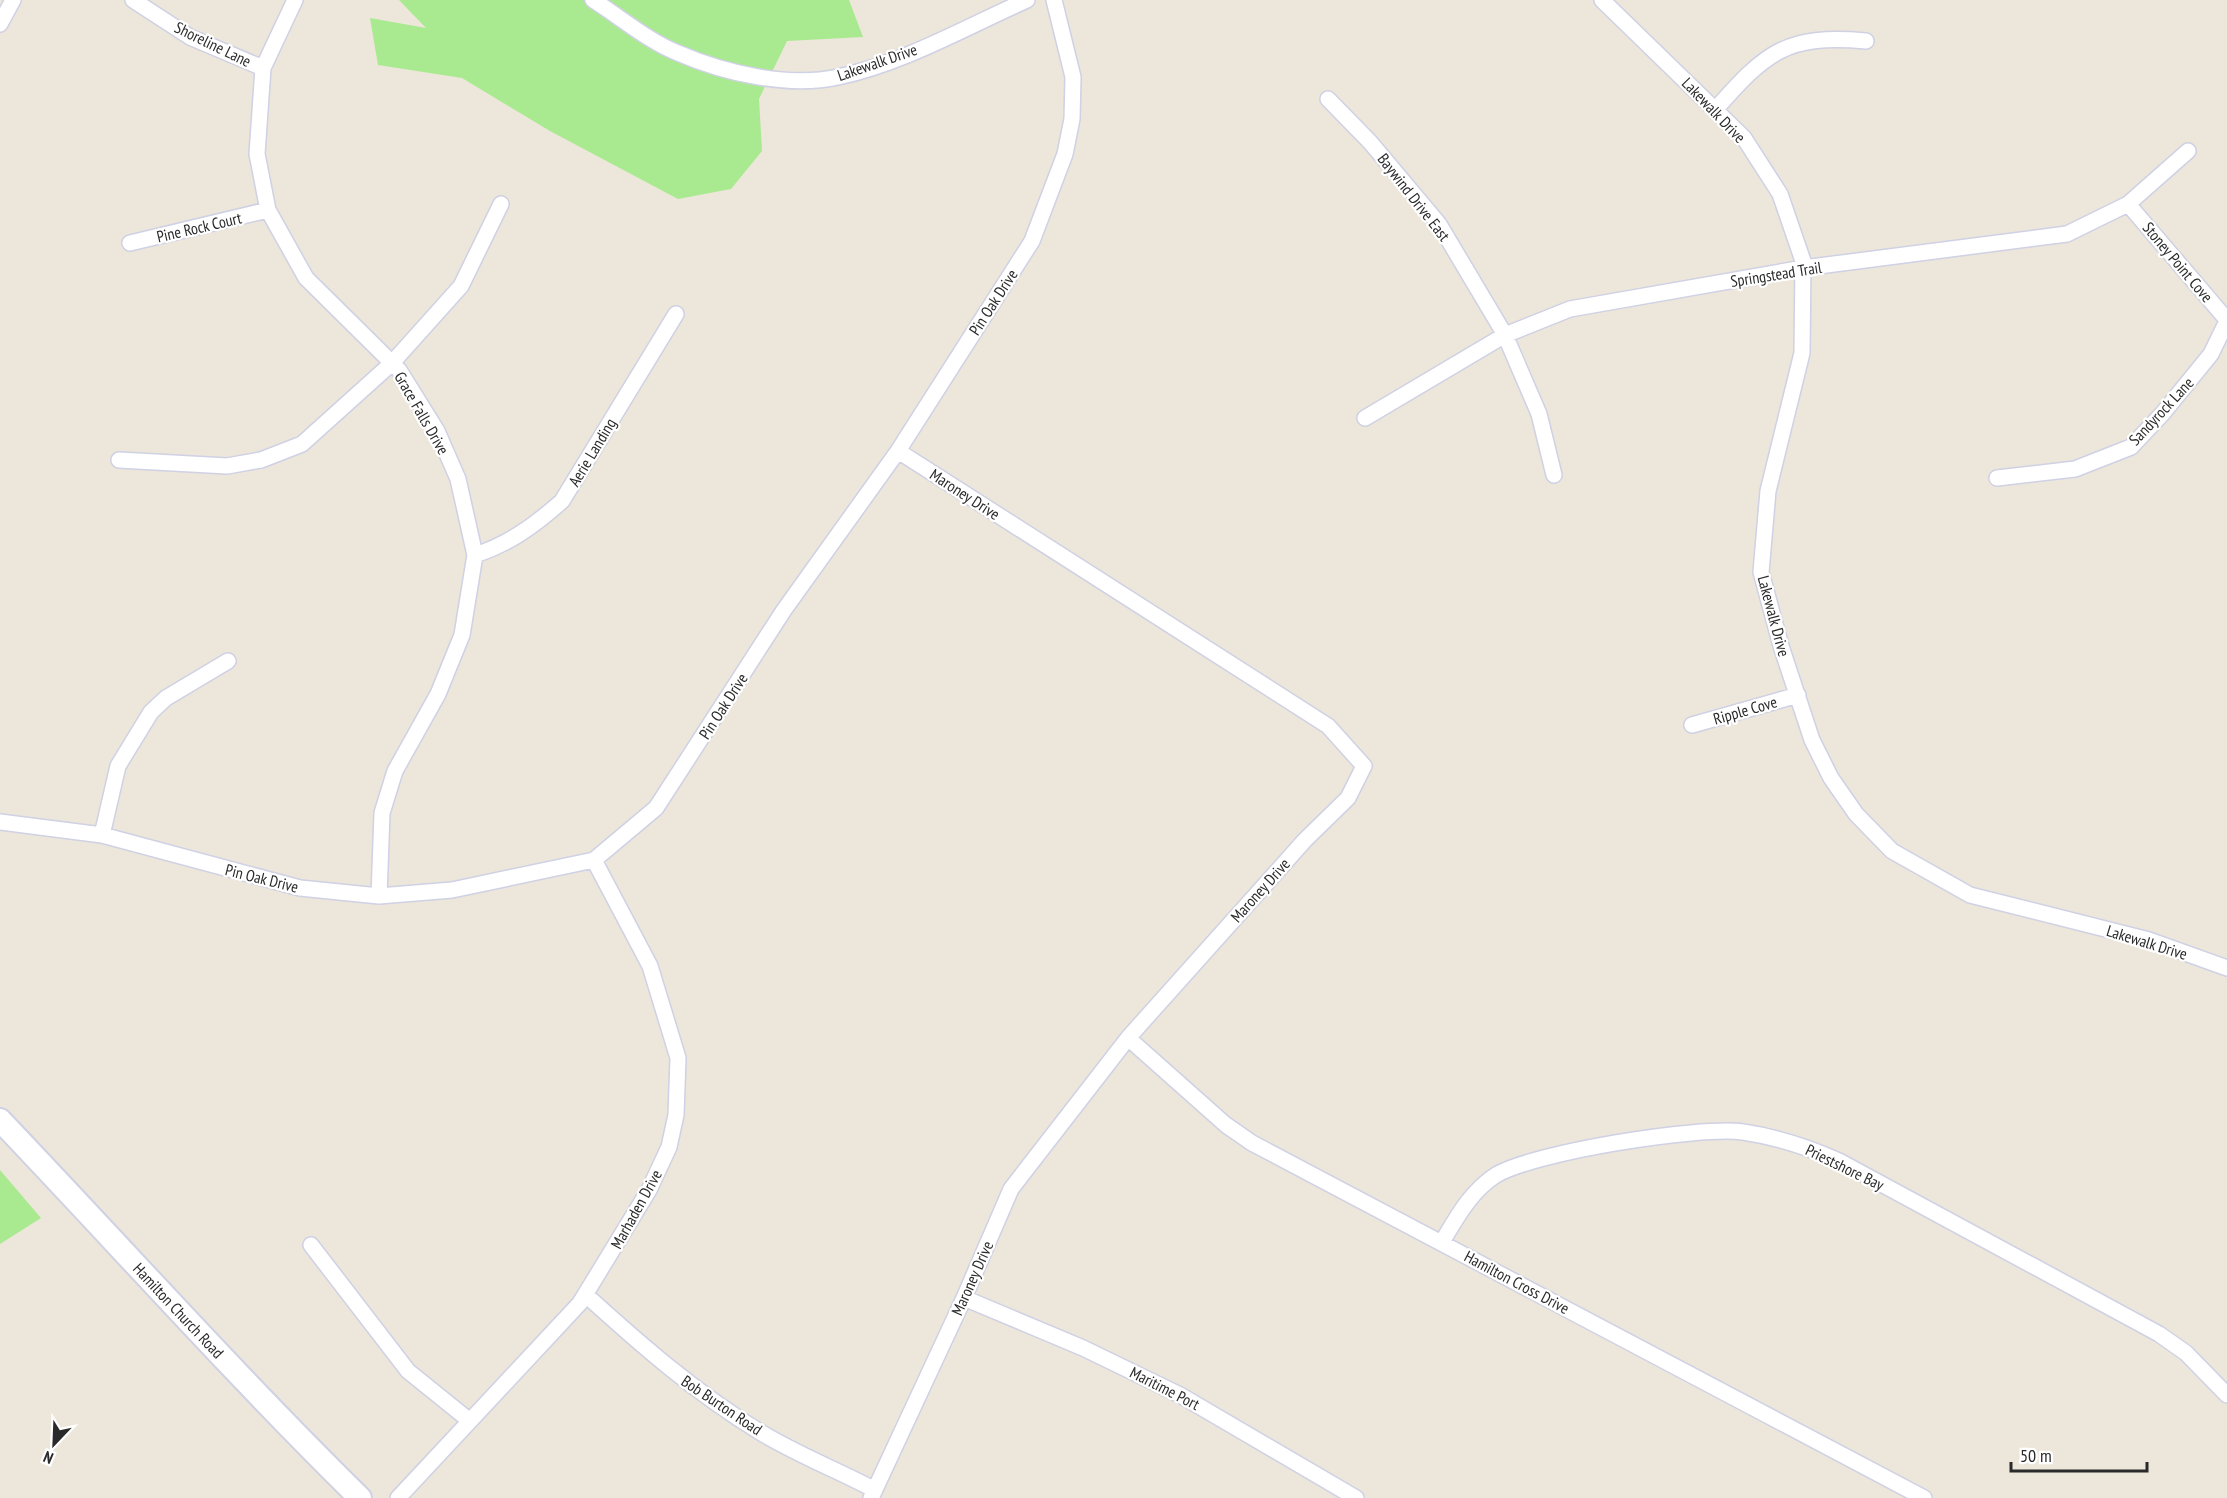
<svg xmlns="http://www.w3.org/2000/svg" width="2227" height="1498" font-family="'PT Sans Narrow',sans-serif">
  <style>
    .green { fill: #a9ea90 }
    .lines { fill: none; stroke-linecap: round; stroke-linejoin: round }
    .street-casing { stroke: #cfd1e4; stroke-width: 18 }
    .secondary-casing { stroke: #cfd1e4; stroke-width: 26 }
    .street { stroke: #fff; stroke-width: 15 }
    .secondary { stroke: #fff; stroke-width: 22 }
    .labels { text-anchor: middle; stroke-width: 4.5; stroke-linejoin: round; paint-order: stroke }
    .street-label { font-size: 16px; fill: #2a2a2a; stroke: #fff }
  </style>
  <rect width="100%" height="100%" fill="#ede6da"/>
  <path class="green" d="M399 0H849L863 37 787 41 759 99 762 151 731 189 678 199 550 131 462 78 378 65 370 18 426 28Z
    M0 1170 41 1218 0 1244Z"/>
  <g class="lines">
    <defs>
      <path id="street" d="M133 0 190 37 263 68
        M295 0 263 68 257 154 268 210 306 278 399 370 437 431 458 479 475 555 462 635 438 694 395 771 382 813 379 896
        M593 0C620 17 648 41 678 53 724 73 788 88 838 77 904 63 966 27 1027 0
        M1602 0 1744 138 1780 194 1803 261 1802 353 1768 491 1761 572 1781 646 1812 740 1831 778 1856 814 1892 851 1970 895 2149 940 2227 968
        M0 24 13 0
        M1328 99 1370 142 1439 224 1505 335 1539 414 1554 475
        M1715 110C1766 52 1786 34 1866 41
        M2128 204 2227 320
        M130 243 268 210
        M1365 418 1505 335 1570 309 1803 268 2067 234 2128 204 2188 151
        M119 460 227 466 261 460 302 444 392 363 461 286 501 204
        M1997 478 2075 469 2131 447 2163 413 2211 354 2227 321
        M475 555C509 544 535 525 562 501L676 314
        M1692 725 1798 695
        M0 822 102 835 300 888 379 896 452 890 594 860 656 808 784 610 898 451 1032 241 1065 154 1072 119 1073 77 1054 0
        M102 835 118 766 151 712 166 698 228 661
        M1128 1038 1226 1125 1252 1143 1924 1498
        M1442 1242C1457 1217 1471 1191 1496 1175 1535 1152 1698 1126 1743 1132 1777 1137 1808 1147 1839 1161L2159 1334 2186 1353 2227 1395
        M311 1245 408 1371 470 1421
        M586 1295C641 1345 696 1393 760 1432 796 1454 837 1470 875 1490
        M964 1298 1083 1348 1180 1395 1356 1498
        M398 1498 580 1303 649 1190 669 1147 676 1115 678 1058 650 966 594 860
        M871 1498 964 1298 1011 1189 1128 1038 1305 840 1348 798 1364 766 1328 726 898 451"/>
      <g id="secondary">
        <path id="s1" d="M0 1120C120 1246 236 1376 360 1498"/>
      </g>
    </defs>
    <use href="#street" class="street-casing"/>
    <use href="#secondary" class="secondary-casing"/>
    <use href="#street" class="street"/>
    <use href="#secondary" class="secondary"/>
  </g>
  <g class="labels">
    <g class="street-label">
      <text transform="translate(213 44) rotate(26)" y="6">Shoreline Lane</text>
      <text transform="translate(877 62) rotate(-19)" y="6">Lakewalk Drive</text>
      <text transform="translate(1714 110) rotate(46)" y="6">Lakewalk Drive</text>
      <text transform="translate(1414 197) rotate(52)" y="6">Baywind Drive East</text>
      <text transform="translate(199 227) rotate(-13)" y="6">Pine Rock Court</text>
      <text transform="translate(2178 262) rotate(50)" y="6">Stoney Point Cove</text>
      <text transform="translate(1776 274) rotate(-9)" y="6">Springstead Trail</text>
      <text transform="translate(993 302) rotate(-57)" y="6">Pin Oak Drive</text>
      <text transform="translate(2161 411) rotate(-47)" y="6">Sandyrock Lane</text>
      <text transform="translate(422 413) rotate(60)" y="6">Grace Falls Drive</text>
      <text transform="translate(592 452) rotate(-59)" y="6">Aerie Landing</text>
      <text transform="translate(965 494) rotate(33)" y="6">Maroney Drive</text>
      <text transform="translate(1774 616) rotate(75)" y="6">Lakewalk Drive</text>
      <text transform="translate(723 706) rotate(-57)" y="6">Pin Oak Drive</text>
      <text transform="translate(1745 710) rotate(-16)" y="6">Ripple Cove</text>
      <text transform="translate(262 878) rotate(14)" y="6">Pin Oak Drive</text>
      <text transform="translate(1260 890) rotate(-48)" y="6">Maroney Drive</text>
      <text transform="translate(2147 942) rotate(17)" y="6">Lakewalk Drive</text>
      <text transform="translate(1845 1167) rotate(26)" y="6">Priestshore Bay</text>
      <text transform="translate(636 1209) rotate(-61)" y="6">Marhaden Drive</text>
      <text transform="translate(972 1278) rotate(-66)" y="6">Maroney Drive</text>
      <text transform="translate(1517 1282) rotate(28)" y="6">Hamilton Cross Drive</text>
      <text dy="6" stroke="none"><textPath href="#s1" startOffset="261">Hamilton Church Road</textPath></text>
      <text transform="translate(1165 1388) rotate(27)" y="6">Maritime Port</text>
      <text transform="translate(722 1405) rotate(34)" y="6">Bob Burton Road</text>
    </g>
  </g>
  <g transform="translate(54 1444) rotate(203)" stroke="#ffffff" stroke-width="4.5" paint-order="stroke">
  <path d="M0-4.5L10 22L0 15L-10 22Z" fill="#2a2a2a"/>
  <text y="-9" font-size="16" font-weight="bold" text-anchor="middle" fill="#2a2a2a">N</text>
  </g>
  <path d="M2011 1462v9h136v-9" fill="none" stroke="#2a2a2a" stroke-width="3"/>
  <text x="2020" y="1462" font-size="18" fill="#2a2a2a" stroke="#ffffff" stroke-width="4.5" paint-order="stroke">50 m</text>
</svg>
